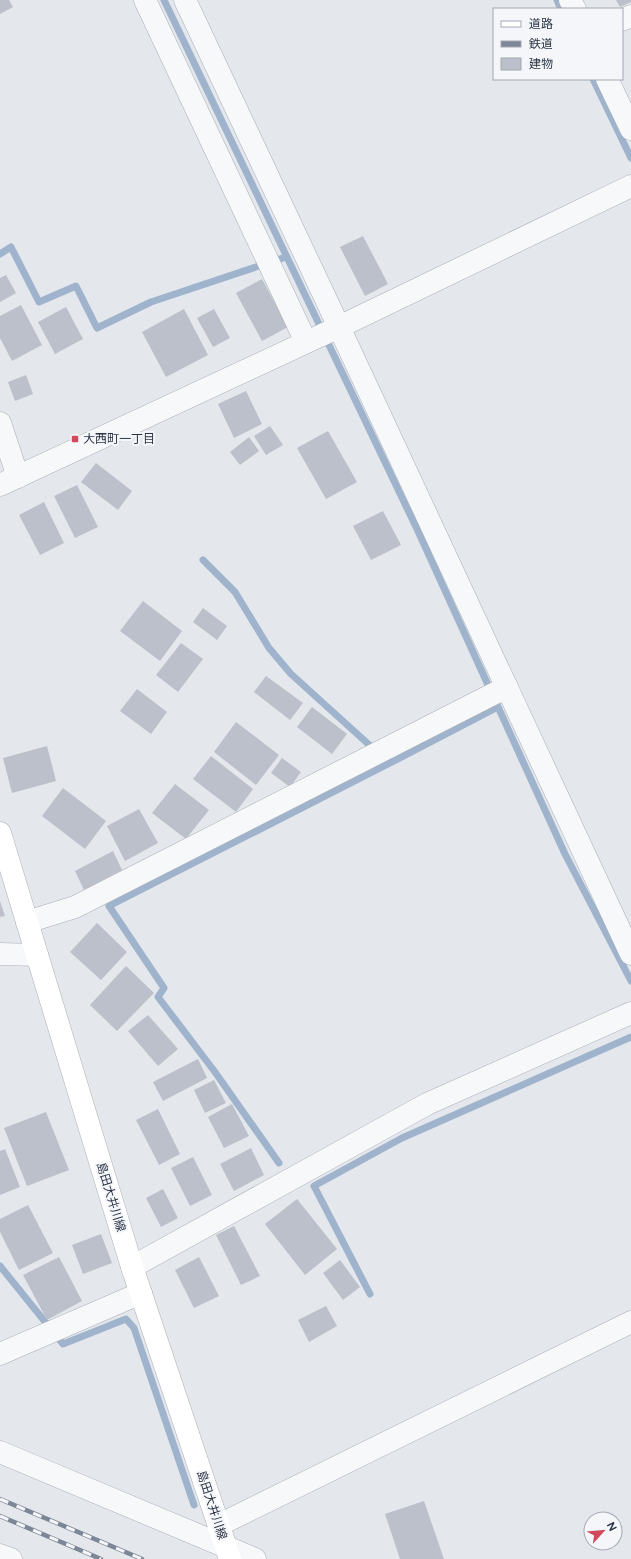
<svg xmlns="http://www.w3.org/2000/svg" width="631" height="1559" font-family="Figtree,'Noto Sans JP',sans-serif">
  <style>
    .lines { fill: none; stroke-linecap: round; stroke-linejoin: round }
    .stream { stroke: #9fb4cc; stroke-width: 7 }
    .building { fill: #bbc0ca }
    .street-casing { stroke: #a9aeb7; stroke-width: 23 }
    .secondary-casing { stroke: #a9aeb7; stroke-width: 23 }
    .street { stroke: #f7f8fa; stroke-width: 22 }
    .secondary { stroke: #fff; stroke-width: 22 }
    .rail-casing { stroke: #7d8696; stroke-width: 4.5 }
    .rail { stroke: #f4f6f9; stroke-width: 3; stroke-dasharray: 9; stroke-linecap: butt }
    .poi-dot { fill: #d1495b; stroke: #f4f6f9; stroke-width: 1.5 }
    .labels { text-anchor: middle; stroke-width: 4; stroke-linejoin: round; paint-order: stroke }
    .poi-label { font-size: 12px; fill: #2b3445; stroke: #f4f6f9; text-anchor: start }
    .street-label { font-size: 12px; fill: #2b3445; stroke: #f4f6f9 }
  </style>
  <rect width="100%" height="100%" fill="#e4e7ec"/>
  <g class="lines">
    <path class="stream" d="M164 0 417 529 565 854 631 981
      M557 0 561 9
      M593 79 631 158
      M0 254 11 247 39 302 76 286 97 328 151 302 286 257
      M203 560 235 592 269 648 291 674 376 751
      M387 760 390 763 498 707
      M279 1163 215 1072 158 997 164 988 109 906 390 763
      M0 1266 63 1344 126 1319 134 1328 194 1505
      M370 1294 314 1186 402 1138 631 1037"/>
  </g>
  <path class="building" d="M0 0H9L13 7 0 14Z
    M616 0H631V2L620 7Z
    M363 236 388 284 365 296 340 247Z
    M6 275 16 293 0 302V278Z
    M262 279 288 327 262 341 236 293Z
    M21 305 42 345 12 361 0 338V316Z
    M66 307 83 339 55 354 38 322Z
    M184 309 208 355 166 377 142 332Z
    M214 309 230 338 213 347 197 318Z
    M26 375 33 394 15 401 8 382Z
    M246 391 262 424 234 438 218 404Z
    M270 426 283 445 266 455 254 436Z
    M328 431 357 482 326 499 297 448Z
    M249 437 259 451 240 465 230 452Z
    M96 463 132 491 118 510 81 482Z
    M77 485 98 527 75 538 54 496Z
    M44 502 64 543 40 555 19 515Z
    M383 511 401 545 371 560 353 526Z
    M143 601 182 631 160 661 120 631Z
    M203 608 227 626 217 640 193 622Z
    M181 643 203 659 178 692 156 675Z
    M266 676 303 703 290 720 254 692Z
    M137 689 167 712 151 734 120 711Z
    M312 707 347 734 332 754 297 727Z
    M236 722 279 755 256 785 214 752Z
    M47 746 56 781 12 793 3 758Z
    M211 756 253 789 236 812 193 779Z
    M282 758 301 772 290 787 271 773Z
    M175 784 209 810 186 839 152 813Z
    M63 788 106 821 85 849 42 816Z
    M139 809 158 843 125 861 107 826Z
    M113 851 122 870 84 890 75 871Z
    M0 901 5 916 0 917Z
    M97 923 127 952 101 980 70 952Z
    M126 966 154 993 117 1031 90 1005Z
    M148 1015 178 1049 158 1066 128 1031Z
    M198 1059 207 1078 163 1101 153 1082Z
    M214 1080 226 1103 205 1113 194 1090Z
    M232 1104 249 1136 224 1148 208 1117Z
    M158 1109 180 1154 159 1165 136 1120Z
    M46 1112 69 1170 27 1186 4 1128Z
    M251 1148 264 1175 234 1191 220 1164Z
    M5 1149 20 1187 0 1195V1151Z
    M193 1157 212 1195 190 1206 171 1168Z
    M163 1189 178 1218 161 1227 146 1198Z
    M297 1199 337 1249 305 1275 265 1224Z
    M28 1205 53 1253 19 1270 0 1232V1219Z
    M234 1226 260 1276 241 1285 216 1235Z
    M101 1234 112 1263 83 1274 72 1245Z
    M59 1257 82 1301 47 1320 23 1275Z
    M199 1257 219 1296 194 1308 175 1270Z
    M340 1260 360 1287 343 1300 323 1273Z
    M326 1306 337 1326 309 1342 298 1320Z
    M424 1501 444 1559H400L385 1514Z"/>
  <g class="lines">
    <defs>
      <path id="street" d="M145 0 306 342
        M185 0 339 327 631 954
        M570 0 575 9
        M622 20 631 16
        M607 79 631 129
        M0 423 18 477
        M0 485 339 327 631 186
        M27 922 75 907 507 687
        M0 954 37 955
        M132 1267 427 1104 631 1013
        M0 1354 141 1293
        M0 1452 255 1559
        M219 1525 631 1322
        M0 1555 11 1559"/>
      <path id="secondary" d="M0 833 132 1267 230 1559"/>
    </defs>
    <use href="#street" class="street-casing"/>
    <use href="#secondary" class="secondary-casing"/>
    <use href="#street" class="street"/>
    <use href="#secondary" class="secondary"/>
    <defs>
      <path id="rail" d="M0 1499 142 1559
        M0 1516 101 1559"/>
    </defs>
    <use href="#rail" class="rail-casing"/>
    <use href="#rail" class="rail"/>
  </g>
  <rect class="poi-dot" x="71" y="435" width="8" height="8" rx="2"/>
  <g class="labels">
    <g class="poi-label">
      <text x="83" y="443">大西町一丁目</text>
    </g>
    <g class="street-label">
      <text transform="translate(111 1197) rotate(73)" y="4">島田大井川線</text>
      <text transform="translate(212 1505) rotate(72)" y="4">島田大井川線</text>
    </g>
  </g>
  <rect x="493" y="8" width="130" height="72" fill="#f4f6f9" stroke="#a4a8b1"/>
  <rect x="501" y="21" width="20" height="6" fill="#ffffff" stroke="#a4a8b1"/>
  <text x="529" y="28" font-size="12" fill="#2b3445">道路</text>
  <rect x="501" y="41" width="20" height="6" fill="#7d8696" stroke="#a4a8b1"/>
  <text x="529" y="48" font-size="12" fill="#2b3445">鉄道</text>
  <rect x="501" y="58" width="20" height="12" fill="#bbc0ca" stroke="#a4a8b1"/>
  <text x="529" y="68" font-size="12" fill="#2b3445">建物</text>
  <g transform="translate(603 1531) rotate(63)"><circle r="19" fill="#f4f6f9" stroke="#a4a8b1"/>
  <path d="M0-3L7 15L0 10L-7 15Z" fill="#d1495b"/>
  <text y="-6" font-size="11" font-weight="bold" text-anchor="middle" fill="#2b3445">N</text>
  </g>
</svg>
